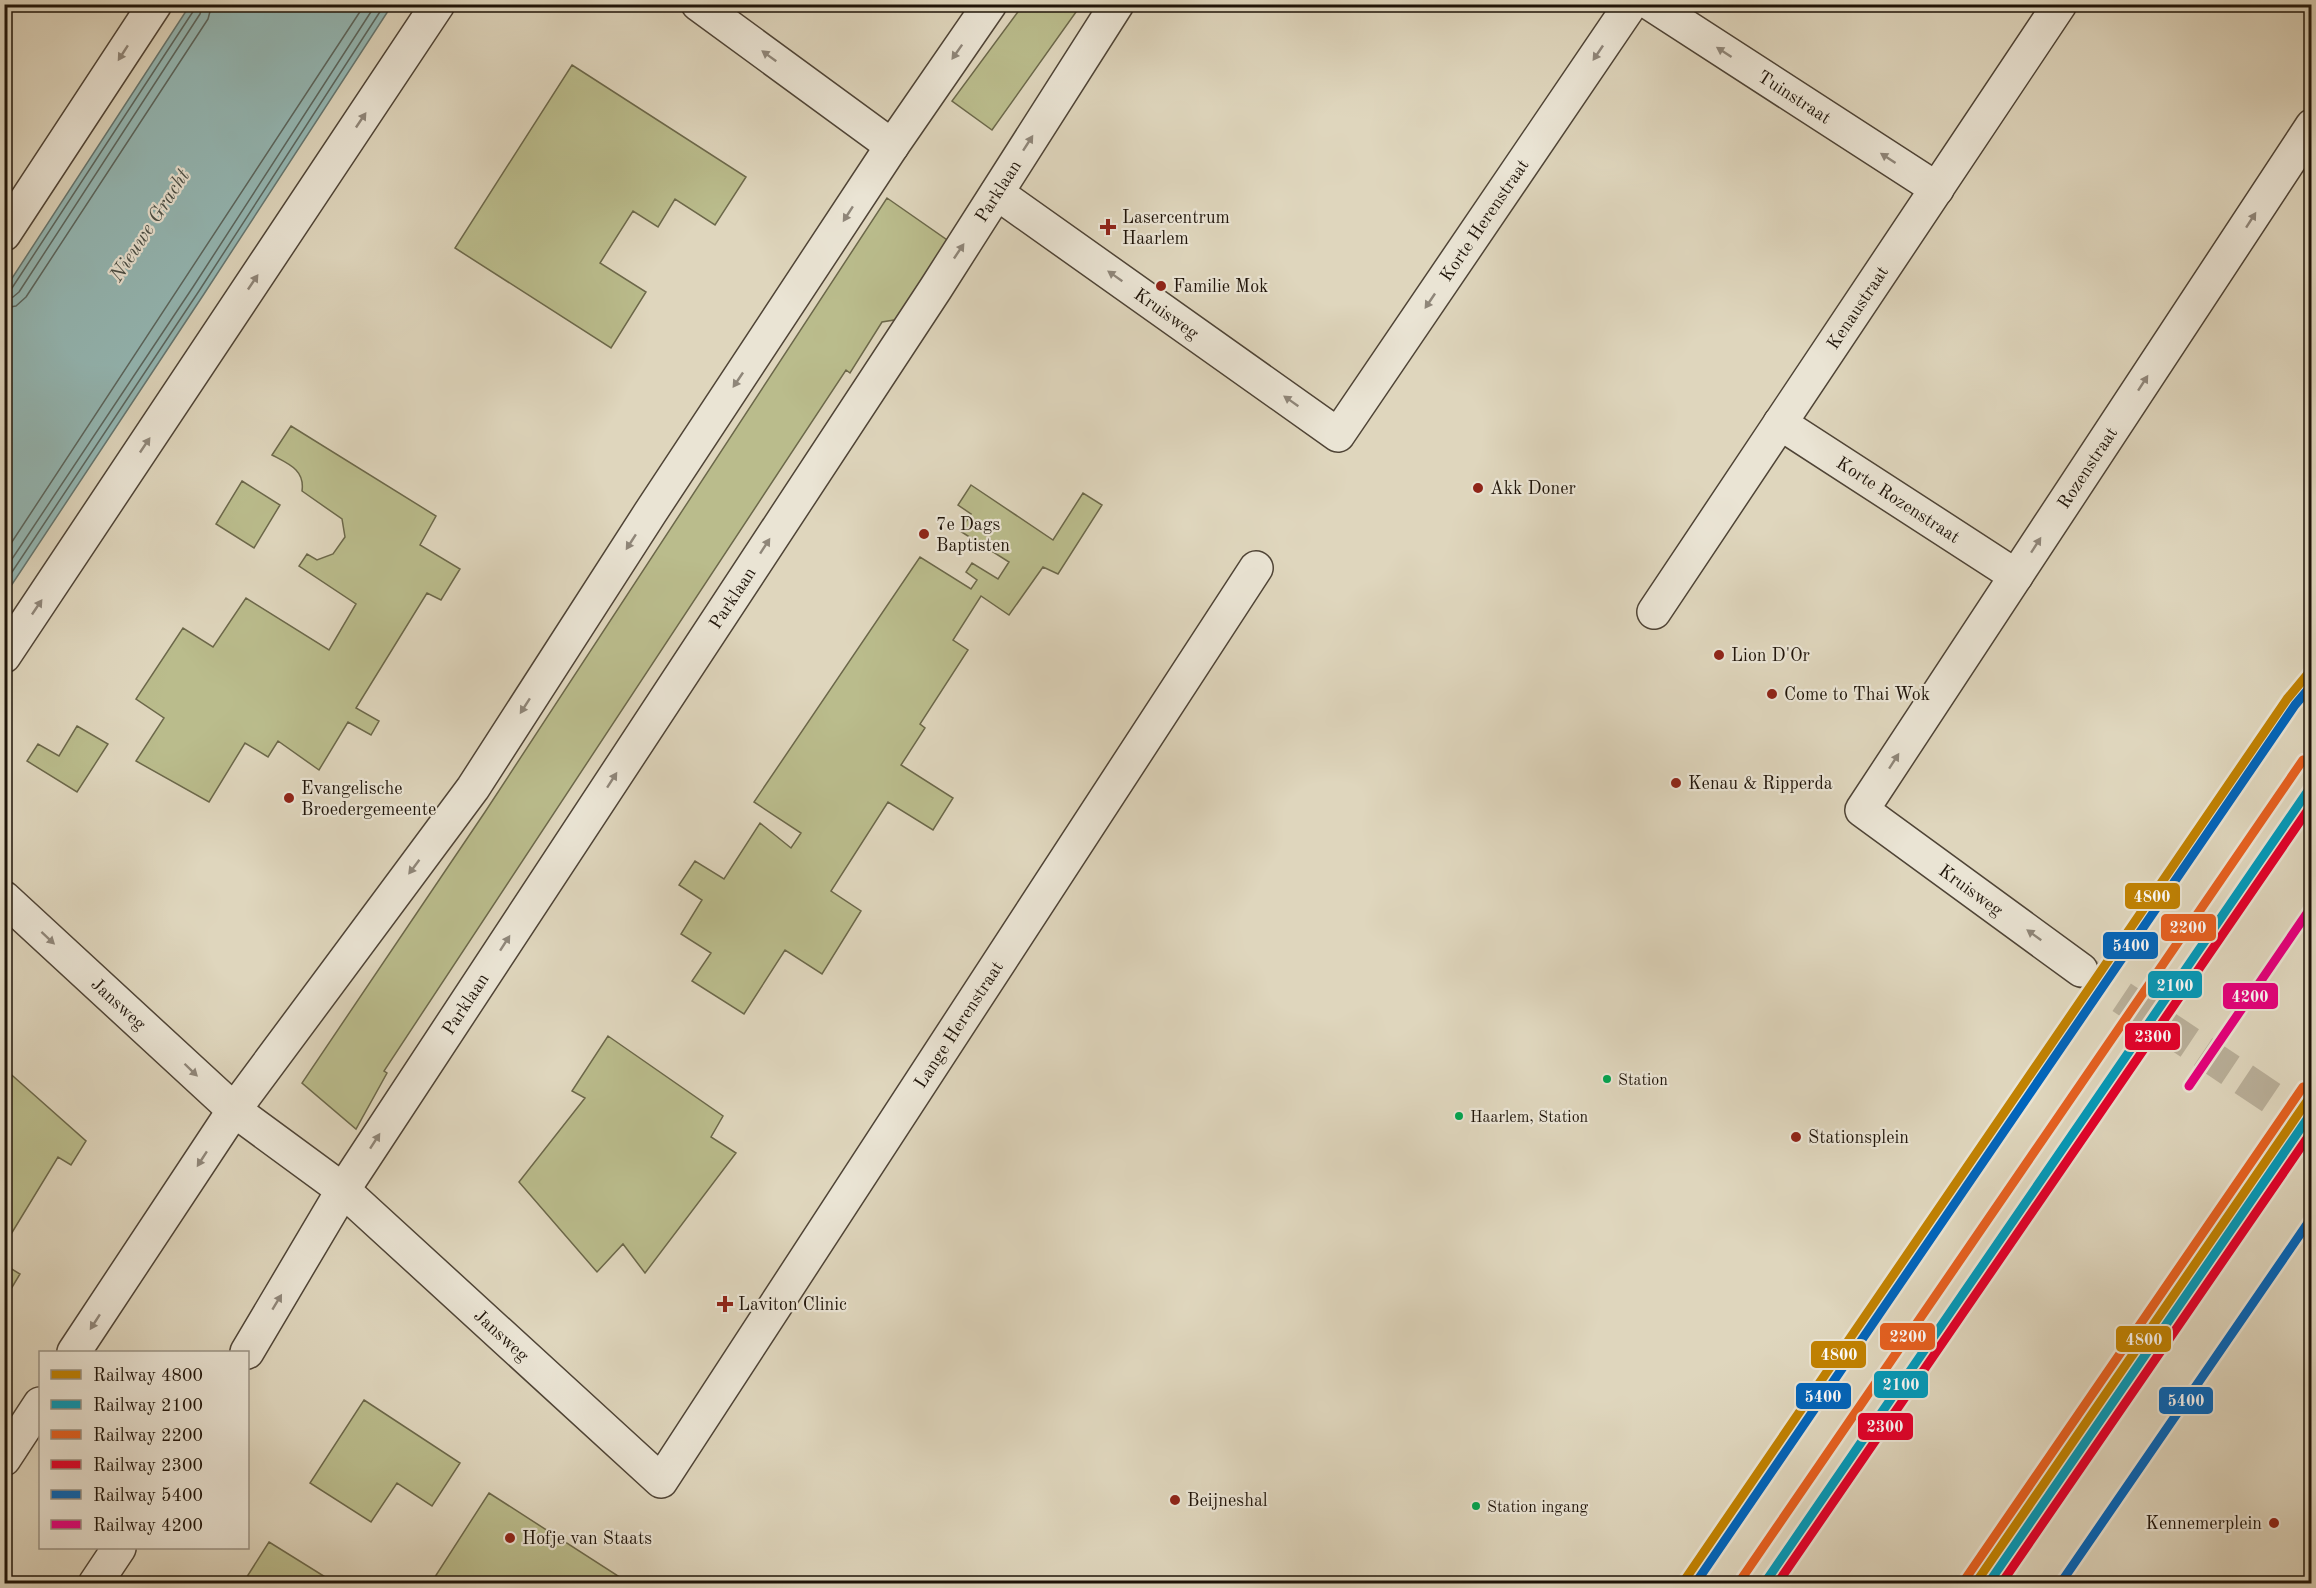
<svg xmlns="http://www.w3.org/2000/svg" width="2316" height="1588" font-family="'Old Standard TT',serif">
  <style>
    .green { fill: #babc8c; stroke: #6c684a; stroke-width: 1.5 }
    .water { fill: #94b8b5; stroke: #657670; stroke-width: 1.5 }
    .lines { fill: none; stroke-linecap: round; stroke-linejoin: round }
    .shore { stroke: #5a665f; stroke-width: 1.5 }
    .minor-tunnel { stroke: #b9af99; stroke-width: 33; stroke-dasharray: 33 16; stroke-linecap: butt }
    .minor-casing { stroke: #4f4436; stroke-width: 36 }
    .minor { stroke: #eae4d4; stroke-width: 33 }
    .rail-casing { stroke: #1f1409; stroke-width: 7 }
    .rail { stroke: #eae4d4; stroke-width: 4.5; stroke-dasharray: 14; stroke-linecap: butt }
    .rail-1-casing { stroke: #eae4d4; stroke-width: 14 }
    .rail-2-casing { stroke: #eae4d4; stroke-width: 14 }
    .rail-3-casing { stroke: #eae4d4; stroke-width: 14 }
    .rail-4-casing { stroke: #eae4d4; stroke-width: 14 }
    .rail-5-casing { stroke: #eae4d4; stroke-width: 14 }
    .rail-6-casing { stroke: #eae4d4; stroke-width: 14 }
    .rail-1 { stroke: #c18202; stroke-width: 9 }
    .rail-2 { stroke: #039aba; stroke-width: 9 }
    .rail-3 { stroke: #e76121; stroke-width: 9 }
    .rail-4 { stroke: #e4002b; stroke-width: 9 }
    .rail-5 { stroke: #0065bd; stroke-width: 9 }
    .rail-6 { stroke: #e5007d; stroke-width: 9 }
    .oneway { fill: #8f8679 }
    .poi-dot { fill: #8f2418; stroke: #eae4d4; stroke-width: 2 }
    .bus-dot { fill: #00a651; stroke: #eae4d4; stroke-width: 2 }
    .labels { text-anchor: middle; stroke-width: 4.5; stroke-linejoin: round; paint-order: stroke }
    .bus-label { font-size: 16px; fill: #1f1409; stroke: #eae4d4; text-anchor: start }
    .street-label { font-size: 18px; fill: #1f1409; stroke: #eae4d4 }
    .poi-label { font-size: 18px; fill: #1f1409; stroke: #eae4d4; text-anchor: start }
    .water-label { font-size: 20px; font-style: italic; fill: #484d45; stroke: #eae4d4 }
    .line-badge { stroke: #eae4d4; stroke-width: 2 }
    .badge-label { font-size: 16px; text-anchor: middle; font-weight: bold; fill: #fff }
  </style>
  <rect width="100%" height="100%" fill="#dfd6bd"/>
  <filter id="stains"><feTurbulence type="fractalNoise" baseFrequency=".00333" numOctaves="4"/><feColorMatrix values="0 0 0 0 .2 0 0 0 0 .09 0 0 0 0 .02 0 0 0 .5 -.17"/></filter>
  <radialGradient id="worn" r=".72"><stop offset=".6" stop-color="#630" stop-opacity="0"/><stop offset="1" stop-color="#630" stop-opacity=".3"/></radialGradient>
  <path class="green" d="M1023 5H1081L992 130 952 101Z
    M572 65 746 177 715 225 675 199 658 227 633 211 600 263 646 292 611 348 455 248Z
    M887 198 950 242 900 319 882 322 850 373 846 370 384 1071 387 1073 356 1129 302 1083 485 812Z
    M291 426 436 516 420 545 460 569 441 600 427 593 356 708 379 721 371 735 348 722 319 770 278 741 268 757 245 743 209 802 136 761 164 718 136 699 183 628 213 647 246 598 329 650 356 604 299 566 307 554 317 560 333 554 345 537 342 519 302 491C305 470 289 464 272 455Z
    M242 481 280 505 254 548 216 524Z
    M971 485 1053 540 1083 493 1102 505 1058 574 1043 567 1009 615 981 596 953 640 968 650 920 724 925 728 901 765 953 798 933 830 888 802 831 891 861 911 822 974 785 950 744 1014 692 981 711 953 681 934 702 900 679 885 695 861 724 879 760 823 791 848 801 833 754 802 920 557 971 589 977 580 966 572 972 563 998 579 1009 562 960 531 971 514 958 505Z
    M77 726 108 744 77 792 27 761 38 744 59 756Z
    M608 1036 723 1116 711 1137 736 1153 645 1273 623 1244 597 1272 519 1182 585 1098 572 1091Z
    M5 1069 86 1141 71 1165 58 1157 5 1244Z
    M5 1265 20 1274 5 1299Z
    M364 1400 460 1463 432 1506 397 1483 371 1522 310 1483Z
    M489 1493 629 1583H431Z
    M269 1542 335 1583H243Z"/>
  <path class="water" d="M190 5H392L204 294 5 595V289Z"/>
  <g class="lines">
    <path class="shore" d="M4 291 12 288 194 10 195 4
      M4 299 13 297 19 292 200 14 203 4
      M4 308 16 306 26 297 208 19 212 4
      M4 554 365 4
      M4 571 193 287 376 4
      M4 584 199 291 385 4"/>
    <path class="minor-tunnel" d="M2081 970 2312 1125"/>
    <defs>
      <g id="minor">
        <path d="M698 4 892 146"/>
        <path id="s1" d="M1651 4 1937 189"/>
        <path id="s2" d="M997 193 1338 435 1631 4"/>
        <path d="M4 234 155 4"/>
        <path id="s3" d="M1780 423 2016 576"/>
        <path id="s4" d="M1654 612 2060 4"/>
        <path d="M4 656 438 4"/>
        <path id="s5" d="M4 898 234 1110 343 1190 661 1481 1256 568"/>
        <path id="s6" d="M2081 970 1862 810 2312 126"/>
        <path d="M74 1352 234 1110 473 788 650 513 892 146 990 4"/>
        <path id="s7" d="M247 1352 343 1190 936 288 1117 4"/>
        <path d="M4 1459 40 1404"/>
        <path d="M95 1584 119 1548"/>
      </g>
    </defs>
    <use href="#minor" class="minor-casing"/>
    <use href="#minor" class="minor"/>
    <defs>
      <path id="rail" d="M2287 699 2312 664"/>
    </defs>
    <use href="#rail" class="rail-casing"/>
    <use href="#rail" class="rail"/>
    <defs>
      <path id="rail-1" d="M1682 1584 2287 699 2312 669
        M1975 1584 2312 1094"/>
      <path id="rail-2" d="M1764 1584 2312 785
        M1988 1584 2312 1112"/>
      <path id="rail-3" d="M1742 1578 2303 760
        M1966 1578 2303 1087"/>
      <path id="rail-4" d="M1777 1584 2312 804
        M2001 1584 2312 1131"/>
      <path id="rail-5" d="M1695 1584 2295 705 2312 685
        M2060 1584 2312 1217"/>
      <path id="rail-6" d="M2189 1086 2312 906"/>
    </defs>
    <use href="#rail-1" class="rail-1-casing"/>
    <use href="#rail-2" class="rail-2-casing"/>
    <use href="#rail-3" class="rail-3-casing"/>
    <use href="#rail-4" class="rail-4-casing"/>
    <use href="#rail-5" class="rail-5-casing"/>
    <use href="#rail-6" class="rail-6-casing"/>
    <use href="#rail-1" class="rail-1"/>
    <use href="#rail-2" class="rail-2"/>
    <use href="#rail-3" class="rail-3"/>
    <use href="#rail-4" class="rail-4"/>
    <use href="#rail-5" class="rail-5"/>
    <use href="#rail-6" class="rail-6"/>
  </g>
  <defs><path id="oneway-solid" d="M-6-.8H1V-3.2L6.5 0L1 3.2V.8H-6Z" transform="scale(1.5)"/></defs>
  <g class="oneway">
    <use href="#oneway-solid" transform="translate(957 52) rotate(125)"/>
    <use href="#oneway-solid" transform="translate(1724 52) rotate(-147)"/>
    <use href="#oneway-solid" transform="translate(123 53) rotate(123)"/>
    <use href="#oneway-solid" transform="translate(1598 53) rotate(124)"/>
    <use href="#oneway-solid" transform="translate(769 56) rotate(-144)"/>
    <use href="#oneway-solid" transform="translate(361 120) rotate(-56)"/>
    <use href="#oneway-solid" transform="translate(1028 143) rotate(-57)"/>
    <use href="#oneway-solid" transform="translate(1888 158) rotate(-147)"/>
    <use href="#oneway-solid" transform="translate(848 214) rotate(123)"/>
    <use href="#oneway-solid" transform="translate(2251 220) rotate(-57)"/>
    <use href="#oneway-solid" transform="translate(959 251) rotate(-56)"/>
    <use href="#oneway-solid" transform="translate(1115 276) rotate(-145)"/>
    <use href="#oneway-solid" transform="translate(253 282) rotate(-56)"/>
    <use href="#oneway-solid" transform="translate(1430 301) rotate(124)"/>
    <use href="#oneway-solid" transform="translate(738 380) rotate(124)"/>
    <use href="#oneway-solid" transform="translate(2143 383) rotate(-57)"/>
    <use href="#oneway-solid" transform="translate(1291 401) rotate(-145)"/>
    <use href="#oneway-solid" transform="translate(145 445) rotate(-56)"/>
    <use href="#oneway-solid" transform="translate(631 542) rotate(123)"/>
    <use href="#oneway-solid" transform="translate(2036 545) rotate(-57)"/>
    <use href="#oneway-solid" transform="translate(765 546) rotate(-57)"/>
    <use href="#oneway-solid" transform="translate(37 607) rotate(-56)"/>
    <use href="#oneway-solid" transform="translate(525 706) rotate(123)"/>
    <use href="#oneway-solid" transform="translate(1894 761) rotate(-57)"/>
    <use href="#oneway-solid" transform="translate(612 780) rotate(-57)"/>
    <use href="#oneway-solid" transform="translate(414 867) rotate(127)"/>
    <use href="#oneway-solid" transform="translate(2034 935) rotate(-144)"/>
    <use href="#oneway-solid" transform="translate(48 938) rotate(43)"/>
    <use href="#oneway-solid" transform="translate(505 943) rotate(-57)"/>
    <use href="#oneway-solid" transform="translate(191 1070) rotate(44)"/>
    <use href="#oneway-solid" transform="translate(375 1141) rotate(-57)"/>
    <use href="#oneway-solid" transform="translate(202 1159) rotate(123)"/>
    <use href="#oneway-solid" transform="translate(277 1302) rotate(-59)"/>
    <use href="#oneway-solid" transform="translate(95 1322) rotate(123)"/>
  </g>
  <g class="poi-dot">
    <path d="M1105 218h6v6h6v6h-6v6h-6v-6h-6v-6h6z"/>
    <circle cx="1161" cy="286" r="6"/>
    <circle cx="1478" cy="488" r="6"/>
    <circle cx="924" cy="534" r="6"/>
    <circle cx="1719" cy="655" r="6"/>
    <circle cx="1772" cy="694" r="6"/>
    <circle cx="1676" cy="783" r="6"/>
    <circle cx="289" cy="798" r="6"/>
    <circle cx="1796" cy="1137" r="6"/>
    <path d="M722 1295h6v6h6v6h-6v6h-6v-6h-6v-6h6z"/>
    <circle cx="1175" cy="1500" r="6"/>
    <circle cx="2274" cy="1523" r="6"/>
    <circle cx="510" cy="1538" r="6"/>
  </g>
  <g class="bus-dot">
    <circle cx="1607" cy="1079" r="5"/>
    <circle cx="1459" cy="1116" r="5"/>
    <circle cx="1476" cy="1506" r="5"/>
  </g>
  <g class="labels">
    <g class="bus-label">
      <text x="1618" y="1085">Station</text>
      <text x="1470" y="1122">Haarlem, Station</text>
      <text x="1487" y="1512">Station ingang</text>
    </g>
    <g class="street-label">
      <text dy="6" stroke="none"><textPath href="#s1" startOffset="171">Tuinstraat</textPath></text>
      <text dy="6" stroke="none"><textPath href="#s7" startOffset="1383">Parklaan</textPath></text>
      <text dy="6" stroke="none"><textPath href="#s2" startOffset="678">Korte Herenstraat</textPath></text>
      <text dy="6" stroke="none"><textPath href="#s4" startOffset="366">Kenaustraat</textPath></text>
      <text dy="6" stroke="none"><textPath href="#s2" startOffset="208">Kruisweg</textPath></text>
      <text dy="6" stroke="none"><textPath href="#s6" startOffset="681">Rozenstraat</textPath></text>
      <text dy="6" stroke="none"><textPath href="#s3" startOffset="141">Korte Rozenstraat</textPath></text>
      <text dy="6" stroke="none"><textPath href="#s7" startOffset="897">Parklaan</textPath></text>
      <text transform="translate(1971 890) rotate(36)" y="6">Kruisweg</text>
      <text dy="6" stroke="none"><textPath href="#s5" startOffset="156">Jansweg</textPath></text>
      <text dy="6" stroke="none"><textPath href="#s7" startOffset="411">Parklaan</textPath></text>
      <text dy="6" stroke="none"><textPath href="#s5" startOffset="1424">Lange Herenstraat</textPath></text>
      <text dy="6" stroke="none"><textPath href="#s5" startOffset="663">Jansweg</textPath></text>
    </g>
    <g class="poi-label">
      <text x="1122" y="223">Lasercentrum<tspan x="1122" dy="21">Haarlem</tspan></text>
      <text x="1173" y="292">Familie Mok</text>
      <text x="1490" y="494">Akk Doner</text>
      <text x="936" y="530">7e Dags<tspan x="936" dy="21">Baptisten</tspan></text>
      <text x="1731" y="661">Lion D'Or</text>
      <text x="1784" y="700">Come to Thai Wok</text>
      <text x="1688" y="789">Kenau &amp; Ripperda</text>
      <text x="301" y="794">Evangelische<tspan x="301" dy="21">Broedergemeente</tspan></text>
      <text x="1808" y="1143">Stationsplein</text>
      <text x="738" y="1310">Laviton Clinic</text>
      <text x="1187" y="1506">Beijneshal</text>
      <text x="2262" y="1529" text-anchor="end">Kennemerplein</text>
      <text x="522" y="1544">Hofje van Staats</text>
    </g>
    <g class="water-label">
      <text transform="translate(149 225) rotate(-57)" y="7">Nieuwe Gracht</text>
    </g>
  </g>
  <g class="line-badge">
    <rect x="2124" y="882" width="57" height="28" rx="6" fill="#c18202"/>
    <rect x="2160" y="913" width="57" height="29" rx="6" fill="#e76121"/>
    <rect x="2102" y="931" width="57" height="29" rx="6" fill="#0065bd"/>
    <rect x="2147" y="970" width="56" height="29" rx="6" fill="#039aba"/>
    <rect x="2222" y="982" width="57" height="28" rx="6" fill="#e5007d"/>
    <rect x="2124" y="1022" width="57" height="29" rx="6" fill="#e4002b"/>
    <rect x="1879" y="1322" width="57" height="29" rx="6" fill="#e76121"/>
    <rect x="2115" y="1325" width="57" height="28" rx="6" fill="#c18202"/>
    <rect x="1810" y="1340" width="57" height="29" rx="6" fill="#c18202"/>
    <rect x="1873" y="1370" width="56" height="29" rx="6" fill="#039aba"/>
    <rect x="1795" y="1382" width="57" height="28" rx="6" fill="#0065bd"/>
    <rect x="2158" y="1386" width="56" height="29" rx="6" fill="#0065bd"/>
    <rect x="1857" y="1412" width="57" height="29" rx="6" fill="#e4002b"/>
  </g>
  <g class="badge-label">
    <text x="2152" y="902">4800</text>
    <text x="2188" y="933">2200</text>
    <text x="2131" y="951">5400</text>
    <text x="2175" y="991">2100</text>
    <text x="2250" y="1002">4200</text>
    <text x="2153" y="1042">2300</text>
    <text x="1908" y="1342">2200</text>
    <text x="2144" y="1345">4800</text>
    <text x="1839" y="1360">4800</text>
    <text x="1901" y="1390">2100</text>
    <text x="1823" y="1402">5400</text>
    <text x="2186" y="1406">5400</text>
    <text x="1885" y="1432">2300</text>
  </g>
  <rect width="2316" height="1588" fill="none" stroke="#dfd6bd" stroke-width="24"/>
  <rect x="6" y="6" width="2304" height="1576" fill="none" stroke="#1f1409" stroke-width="3"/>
  <rect x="12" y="12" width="2292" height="1564" fill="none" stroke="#1f1409" stroke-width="1.5"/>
  <rect x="39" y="1351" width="210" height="198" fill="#eae4d4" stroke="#999183" stroke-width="1.5"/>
  <rect x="51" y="1370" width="30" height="9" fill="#c18202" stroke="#999183" stroke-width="1.5"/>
  <text x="93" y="1381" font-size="18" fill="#1f1409">Railway 4800</text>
  <rect x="51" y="1400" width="30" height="9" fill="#039aba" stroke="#999183" stroke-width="1.5"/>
  <text x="93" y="1411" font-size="18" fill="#1f1409">Railway 2100</text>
  <rect x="51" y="1430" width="30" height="9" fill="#e76121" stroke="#999183" stroke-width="1.5"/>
  <text x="93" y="1441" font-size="18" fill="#1f1409">Railway 2200</text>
  <rect x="51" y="1460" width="30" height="9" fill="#e4002b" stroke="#999183" stroke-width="1.5"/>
  <text x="93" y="1471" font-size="18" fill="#1f1409">Railway 2300</text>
  <rect x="51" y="1490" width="30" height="9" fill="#0065bd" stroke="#999183" stroke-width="1.5"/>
  <text x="93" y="1501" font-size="18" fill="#1f1409">Railway 5400</text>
  <rect x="51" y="1520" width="30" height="9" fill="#e5007d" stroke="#999183" stroke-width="1.5"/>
  <text x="93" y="1531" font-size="18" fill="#1f1409">Railway 4200</text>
  <rect width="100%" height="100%" filter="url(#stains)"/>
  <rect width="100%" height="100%" fill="url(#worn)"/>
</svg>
